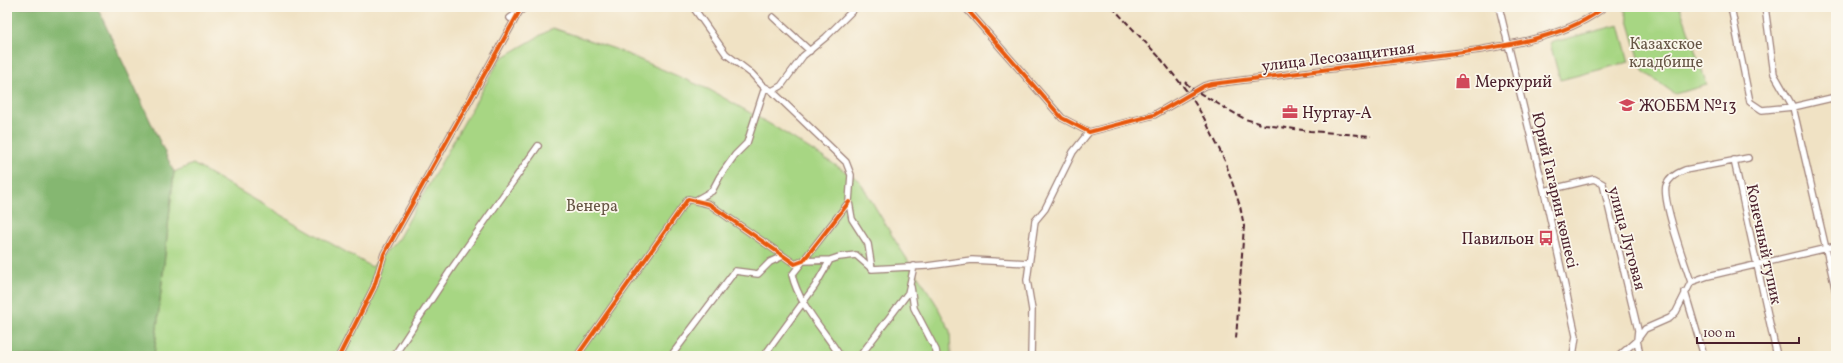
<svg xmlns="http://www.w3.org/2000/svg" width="1843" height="363" font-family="Vollkorn,serif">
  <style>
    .green { fill: #a7d683; stroke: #787a57 }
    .forest { fill: #85b771; stroke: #686b4e }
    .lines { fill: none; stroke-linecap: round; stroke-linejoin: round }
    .minor-casing { stroke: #9d8078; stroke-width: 8 }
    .minor { stroke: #fff; stroke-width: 5.5 }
    .rail { stroke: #4a1f2b; stroke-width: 2; stroke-dasharray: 6 3; stroke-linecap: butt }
    .cycleway-casing { stroke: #fbf7ec; stroke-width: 6 }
    .cycleway { stroke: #e8590c; stroke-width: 4 }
    .labels { text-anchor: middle; stroke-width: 3.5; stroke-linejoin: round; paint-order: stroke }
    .park-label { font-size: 16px; fill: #665645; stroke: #fbf7ec }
    .street-label { font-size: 16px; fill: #4a1f2b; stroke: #fbf7ec }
    .poi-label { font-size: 16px; fill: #4a1f2b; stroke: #fbf7ec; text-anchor: start }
  </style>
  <rect width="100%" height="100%" fill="#fbf7ec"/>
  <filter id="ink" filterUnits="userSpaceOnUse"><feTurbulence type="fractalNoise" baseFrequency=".025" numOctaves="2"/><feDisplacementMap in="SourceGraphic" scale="8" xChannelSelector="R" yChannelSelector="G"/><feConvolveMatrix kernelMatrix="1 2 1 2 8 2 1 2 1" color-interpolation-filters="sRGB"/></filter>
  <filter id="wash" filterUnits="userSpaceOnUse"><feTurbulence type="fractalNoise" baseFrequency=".012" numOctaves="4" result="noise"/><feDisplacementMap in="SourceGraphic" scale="16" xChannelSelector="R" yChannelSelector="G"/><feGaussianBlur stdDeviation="0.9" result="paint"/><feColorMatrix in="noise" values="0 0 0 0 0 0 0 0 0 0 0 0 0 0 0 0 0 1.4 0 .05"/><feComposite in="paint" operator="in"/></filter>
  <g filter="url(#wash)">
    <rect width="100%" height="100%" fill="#f0e2c4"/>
    <path class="green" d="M1624 7H1680L1707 85 1675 94 1643 71Z
      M1619 25 1629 62 1560 80 1550 43Z
      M553 28 615 49 710 90 775 127 859 180 896 242 935 302 950 331 951 356H154L174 172 193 164 372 267 398 239 500 59Z"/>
    <path class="forest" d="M7 7H97L174 172 154 356H7Z"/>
  </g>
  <g filter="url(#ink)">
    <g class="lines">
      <defs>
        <path id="minor" d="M693 7 726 54 752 74 763 86 772 91 781 86 803 56 826 37 856 7
          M965 7 1062 118 1089 132 1154 115 1204 86 1212 84 1479 50C1519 43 1572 34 1604 7
          M1499 7 1544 191 1576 336 1573 356
          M1731 7 1750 102 1762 110 1793 107 1836 97
          M1765 7 1774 74 1793 107 1836 292
          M773 17 810 51
          M510 18 526 7
          M772 91 846 162 851 175 849 202 852 219 868 244 872 269
          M1734 160 1777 356
          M1544 191 1594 179 1603 184 1638 330 1637 340 1640 356
          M696 200 712 191 720 176 735 155 747 143 765 87
          M830 260 803 261 792 275C799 305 824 330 840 356
          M1691 282C1685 264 1662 201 1666 186 1669 177 1677 173 1685 170L1748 158
          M911 287 914 308 936 350 937 356
          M1685 292 1704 356
          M339 356 374 287 384 254 519 12
          M394 356 452 268 538 146
          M577 356 688 199 709 204 795 264 803 261 849 202
          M671 356 735 271 758 274 770 262 783 256
          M764 356 815 286 830 260 839 257 856 255 872 269 927 266 972 260 1029 263
          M860 356 908 293 914 266
          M1031 356 1032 310 1027 280 1035 221 1045 209 1073 152 1089 132
          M1619 356 1637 340 1645 329 1670 318 1676 312 1691 282 1708 276 1836 246"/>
      </defs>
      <use href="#minor" class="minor-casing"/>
      <use href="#minor" class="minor"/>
      <path class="rail" d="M1112 7 1163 61
        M1160 58 1190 95 1204 118 1225 161 1240 206 1244 226 1236 339
        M1185 82 1191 88 1225 108 1245 119 1265 125 1310 131 1371 136"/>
      <defs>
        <path id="cycleway" d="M965 7 1062 118 1089 132 1154 115 1204 86 1212 84 1479 50C1519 43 1572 34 1604 7
          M339 356 374 287 384 254 519 12
          M577 356 688 199 709 204 795 264 803 261 849 202"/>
      </defs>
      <use href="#cycleway" class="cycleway-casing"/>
      <use href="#cycleway" class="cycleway"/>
    </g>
  </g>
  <defs>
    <symbol id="shop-bare" viewBox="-9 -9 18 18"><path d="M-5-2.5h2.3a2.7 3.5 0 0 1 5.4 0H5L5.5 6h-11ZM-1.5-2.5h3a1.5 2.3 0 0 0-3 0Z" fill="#d1495b" stroke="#fbf7ec" stroke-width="2.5" paint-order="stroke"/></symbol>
    <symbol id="school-bare" viewBox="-9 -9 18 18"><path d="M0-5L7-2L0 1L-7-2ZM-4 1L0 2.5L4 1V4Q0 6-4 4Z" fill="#d1495b" stroke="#fbf7ec" stroke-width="2.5" paint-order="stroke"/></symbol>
    <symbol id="office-bare" viewBox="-9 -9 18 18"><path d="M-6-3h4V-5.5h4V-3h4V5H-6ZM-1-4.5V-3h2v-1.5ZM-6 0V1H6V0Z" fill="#d1495b" stroke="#fbf7ec" stroke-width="2.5" paint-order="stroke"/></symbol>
    <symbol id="bus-bare" viewBox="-9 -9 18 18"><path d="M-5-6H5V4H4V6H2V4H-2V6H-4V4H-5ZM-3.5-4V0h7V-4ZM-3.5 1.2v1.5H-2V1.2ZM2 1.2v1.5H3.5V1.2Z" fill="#d1495b" stroke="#fbf7ec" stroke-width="2.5" paint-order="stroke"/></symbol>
  </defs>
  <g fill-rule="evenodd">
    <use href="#shop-bare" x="1452" y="70" width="22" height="22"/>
    <use href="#school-bare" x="1616" y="94" width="22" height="22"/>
    <use href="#office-bare" x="1279" y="101" width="22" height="22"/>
    <use href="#bus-bare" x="1535" y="227" width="22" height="22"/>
  </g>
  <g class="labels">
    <g class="park-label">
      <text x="1666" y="49">Казахское<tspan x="1666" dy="18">кладбище</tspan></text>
      <text x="592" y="211">Венера</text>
    </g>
    <g class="street-label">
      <text transform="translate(1338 56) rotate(-7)" y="6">улица Лесозащитная</text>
      <text transform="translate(1556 190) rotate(77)" y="6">Юрий Гагарин көшесі</text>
      <text transform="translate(1628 238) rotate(75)" y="6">улица Луговая</text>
      <text transform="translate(1765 244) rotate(78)" y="6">Конечный тупик</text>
    </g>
    <g class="poi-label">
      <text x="1475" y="87">Меркурий</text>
      <text x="1639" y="111">ЖОББМ №13</text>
      <text x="1302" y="118">Нуртау-А</text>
      <text x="1534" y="244" text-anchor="end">Павильон</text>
    </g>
  </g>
  <rect width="1843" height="363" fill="none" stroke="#fbf7ec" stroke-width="24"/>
  <path d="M1697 337v6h102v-6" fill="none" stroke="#4a1f2b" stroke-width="2"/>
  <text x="1703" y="337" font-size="12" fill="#4a1f2b" stroke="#fbf7ec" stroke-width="3" paint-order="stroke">100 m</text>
</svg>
